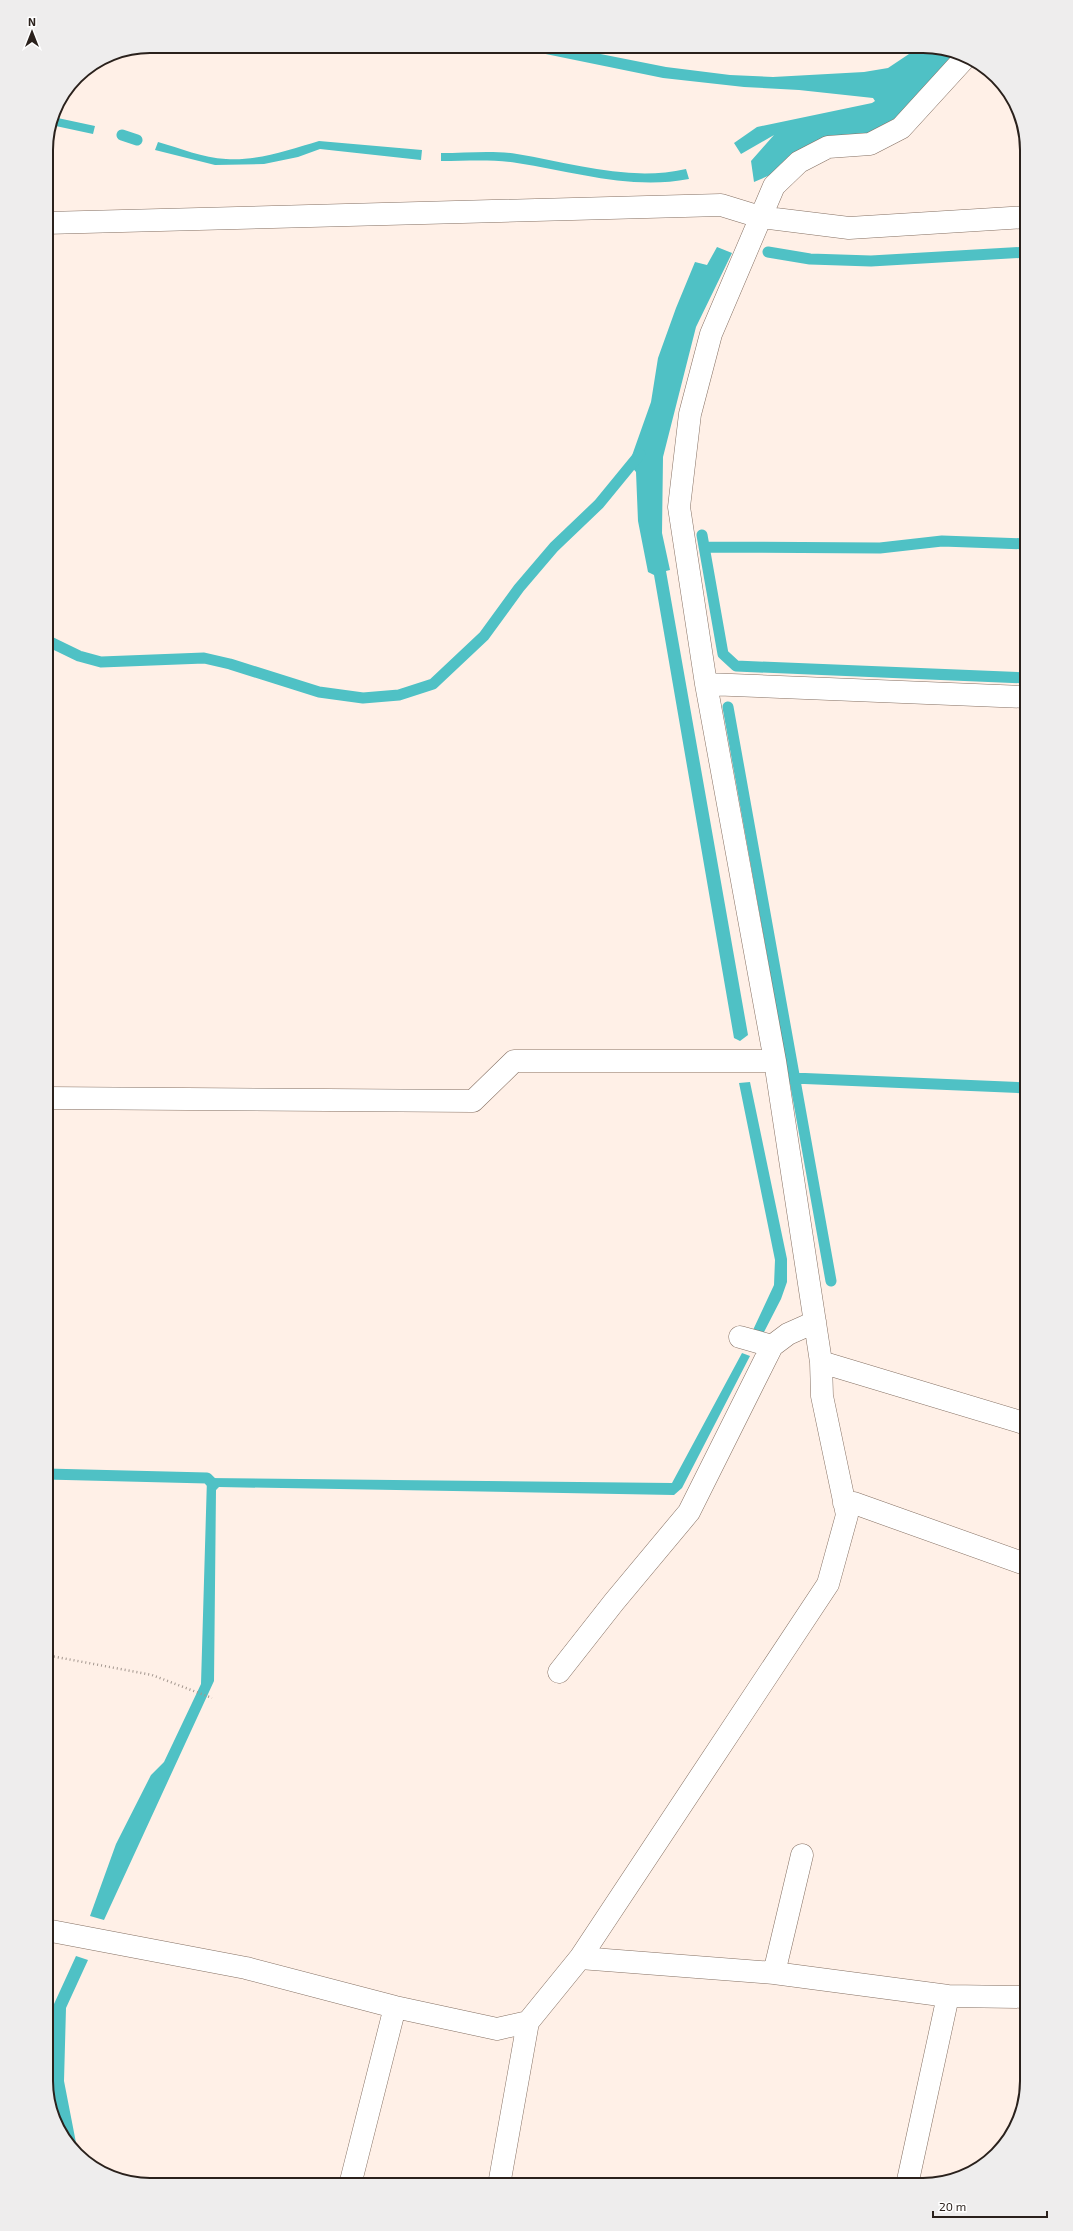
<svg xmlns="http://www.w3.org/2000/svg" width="1073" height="2231" font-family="'Exo 2',sans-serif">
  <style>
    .water { fill: #4fc1c5 }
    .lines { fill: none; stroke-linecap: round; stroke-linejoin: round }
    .stream { stroke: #4fc1c5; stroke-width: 11 }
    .minor-casing { stroke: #857063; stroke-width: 23 }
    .path { stroke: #a2968e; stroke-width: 2.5; stroke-dasharray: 1 3; stroke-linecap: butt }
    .minor { stroke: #fff; stroke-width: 22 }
    .rim { fill: none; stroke: #2a211c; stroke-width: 2 }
  </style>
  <rect width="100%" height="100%" fill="#fff0e7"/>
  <path class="water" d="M457 46H560L666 67 730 75 773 77 864 72 888 68 921 46H930L955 56 896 118 868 133 754 182 751 161 774 135 741 154 734 143 757 127 872 103 875 101 873 98 799 90 744 87 663 78 531 51 473 49Z
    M53 117 95 126 93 134 51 125Z
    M319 141 422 150 421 160 320 149 298 157 264 164 215 165 155 150 158 142C180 148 203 158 226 159 258 161 289 150 319 141Z
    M441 153C466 153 493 150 517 154 573 163 629 182 686 169L689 179C631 190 575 172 517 163 493 159 466 161 441 161Z
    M717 247 732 253 696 327 663 457 662 533 670 570 666 571 748 1035 740 1041 734 1038 654 575 648 572 638 521 636 472 629 464 651 402 658 358 676 308 695 262 707 265Z
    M750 1082 787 1259V1282L781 1299 763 1334 753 1330 774 1285 775 1260 739 1083Z
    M742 1353 750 1356 682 1488 674 1495 219 1487 216 1490 214 1681 104 1920 90 1916 116 1844 151 1775 164 1762 201 1684 207 1478 672 1483Z
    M76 1956 88 1960 66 2008 64 2081 78 2153 54 2121 50 2101 48 2042 54 2004Z"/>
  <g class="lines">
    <path class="stream" d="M122 135 137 140
      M768 252 810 259 871 261 1027 252
      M702 535 723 654 736 666 1027 678
      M704 547 880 548 942 541 1027 544
      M46 640 79 656 101 662 204 658 230 664 319 692 363 698 399 695 433 684 484 636 519 588 554 547 599 504 640 454
      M728 707 831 1281
      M793 1078 1027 1088
      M46 1474 207 1478 212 1483"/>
    <defs>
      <path id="minor" d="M46 223 721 205 760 217 849 228 1027 217
        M706 684 1027 697
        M46 1098 473 1101 514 1061H775
        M740 1337 772 1346
        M821 1362 1027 1424
        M844 1503H854L1025 1564
        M559 1672 614 1602 689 1512 772 1346 788 1334 815 1322
        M46 1930 246 1968 395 2007 497 2029 528 2022 580 1958 828 1584 847 1515 822 1396 821 1362 775 1061 706 684 679 507 690 414 711 334 774 186 799 162 828 147 870 144 901 128 964 59
        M580 1958 774 1973 948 1996 1027 1997
        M774 1973 802 1855
        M350 2185 395 2007
        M499 2185 528 2022
        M907 2185 948 1996"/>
    </defs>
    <use href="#minor" class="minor-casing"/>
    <path class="path" d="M46 1655 152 1675 212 1698"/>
    <use href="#minor" class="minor"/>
  </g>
  <path d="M0 0H1073V2231H0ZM150 53H923A97 97 0 0 1 1020 150V2081A97 97 0 0 1 923 2178H150A97 97 0 0 1 53 2081V150A97 97 0 0 1 150 53Z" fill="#eeeded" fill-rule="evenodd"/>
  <path class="rim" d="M150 53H923A97 97 0 0 1 1020 150V2081A97 97 0 0 1 923 2178H150A97 97 0 0 1 53 2081V150A97 97 0 0 1 150 53Z"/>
  <g transform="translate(32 32)" stroke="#ffffff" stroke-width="3" paint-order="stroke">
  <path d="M0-3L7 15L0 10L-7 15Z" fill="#2a211c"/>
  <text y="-6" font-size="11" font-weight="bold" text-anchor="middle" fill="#2a211c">N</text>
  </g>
  <path d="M933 2211v6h114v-6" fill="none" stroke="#2a211c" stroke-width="2"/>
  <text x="939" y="2211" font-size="12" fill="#2a211c" stroke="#ffffff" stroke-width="3" paint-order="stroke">20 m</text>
</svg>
